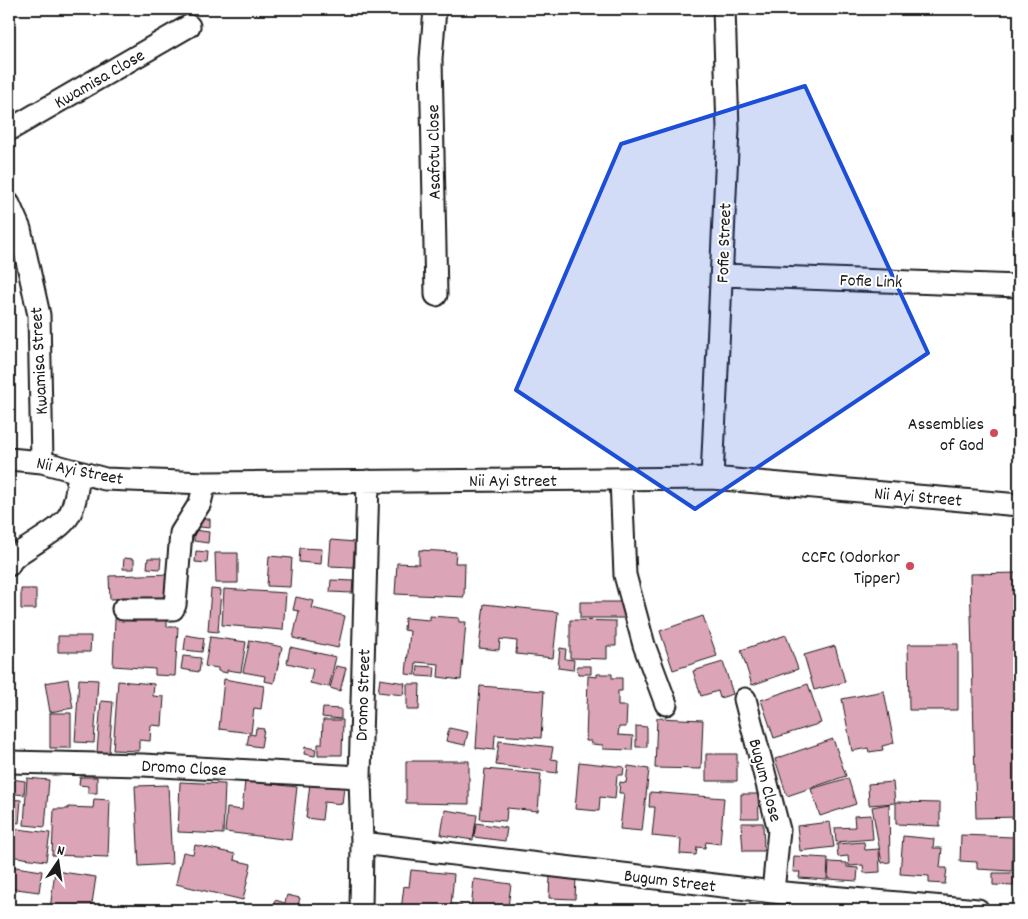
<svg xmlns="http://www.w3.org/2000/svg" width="1028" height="919" font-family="Dekko,sans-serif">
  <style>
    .building { fill: #dca4b7; stroke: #1c1c1c }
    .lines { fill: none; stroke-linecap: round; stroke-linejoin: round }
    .minor-casing { stroke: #1c1c1c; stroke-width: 25 }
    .minor { stroke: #fff; stroke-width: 21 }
    .marked { fill: #1d4ed8; fill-opacity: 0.2; stroke: #1d4ed8; stroke-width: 4; stroke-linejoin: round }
    .poi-dot { fill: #d1495b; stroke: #fff; stroke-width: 2 }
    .labels { text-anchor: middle; stroke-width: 4; stroke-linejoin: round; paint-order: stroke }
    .street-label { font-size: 18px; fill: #1c1c1c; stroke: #fff }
    .poi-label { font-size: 18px; fill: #1c1c1c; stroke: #fff; text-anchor: end }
  </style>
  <rect width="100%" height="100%" fill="#fff"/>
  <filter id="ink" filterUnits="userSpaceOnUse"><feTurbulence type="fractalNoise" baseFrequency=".02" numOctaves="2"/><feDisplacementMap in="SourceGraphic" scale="10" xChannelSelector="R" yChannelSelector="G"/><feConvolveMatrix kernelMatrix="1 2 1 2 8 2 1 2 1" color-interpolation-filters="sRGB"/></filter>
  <g filter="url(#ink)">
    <path class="building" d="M201 519H210V528L200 527Z
      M194 530 209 532 208 543 194 541Z
      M331 540 355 542 353 567 329 566Z
      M300 548 322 549 321 564 299 562Z
      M419 550 456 552 455 563H465L464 597 395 594 397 563 419 564Z
      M196 551 208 552 207 563 195 562Z
      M215 553H238V583H216Z
      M269 556 292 558 290 587 267 586Z
      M124 558 134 559V569H123Z
      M148 558H161L160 569 147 568Z
      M1019 573V817L976 818 970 574Z
      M173 574 174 597 110 599 109 576Z
      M331 580 353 581 352 593 330 592Z
      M21 589H36V609H21Z
      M211 589 221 590 218 632 208 631Z
      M224 589 286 593 283 630 222 625Z
      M296 597 314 601 312 608 345 616 338 648 293 638 299 611 293 610Z
      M580 602H625V618H580Z
      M484 604 558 612 553 658 516 654 517 641 500 639 499 650 479 648Z
      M136 613 167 614V627H178L175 676 155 675V669L113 666 115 619 136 621Z
      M430 616 459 618V622H466L461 680 438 677 439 664 416 662 415 675 406 674 410 631 404 630 405 618 430 620Z
      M703 616 717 656 673 670 660 631Z
      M570 620 616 621V646H607V659L570 658Z
      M186 635 204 638 202 652 184 650Z
      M786 635 798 669 752 685 741 650Z
      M58 636H91L90 652H58Z
      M210 637 246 642 241 672 227 670V673L218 671V668L205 666Z
      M250 640 282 647 274 683 264 681 265 676 243 672Z
      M908 644H958V710H909Z
      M835 646 845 682 814 690 804 655Z
      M290 647 336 657 329 687 310 683 313 669 287 663Z
      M560 648 566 649 565 659 574 660 573 670 558 668Z
      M183 656 201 658 199 672 181 669Z
      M723 662 733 694 720 698 718 691 701 696 693 671Z
      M336 666 346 668 340 691 330 688Z
      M418 666 435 667 434 677 417 676Z
      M577 666H591V674H578Z
      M597 674H612V678H622V691H618V706H627L626 727H619L618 735 633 736 632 750 603 749V745L591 744 592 741H586L588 676 597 677Z
      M68 679 73 708 50 712 45 683Z
      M79 679 98 680 94 743 75 742Z
      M224 679 264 686 261 709 254 708 251 733 219 729Z
      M380 679 405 683 403 695 378 692Z
      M118 681 154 684 153 696 164 697 162 726 151 725 150 741 139 740V751L113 750Z
      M407 684H420L419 710H407Z
      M808 684 821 723 774 738 761 700Z
      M480 686 544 691 541 738 495 735 494 750 476 748Z
      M884 691 894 743 882 746 883 750 869 752 868 748 852 751 842 699Z
      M9 696H13L12 736H9Z
      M101 701 113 702 109 753 97 752Z
      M323 708 341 709V719L322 717Z
      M50 713H71V748H50Z
      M657 718 703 720 701 769 655 768Z
      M323 720H343L342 755H318V744H322Z
      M636 726 647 727V747H636Z
      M256 728 264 729 261 747 247 745 249 734 255 735Z
      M449 728 468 732 465 745 446 741Z
      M833 739 846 776 787 796 775 759Z
      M499 741 553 747 551 759 558 760 557 773 496 765Z
      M305 747 316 749 315 756 304 754Z
      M706 754H737V781H706Z
      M406 761H469V804L406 803Z
      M579 762 624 767 623 775H617L615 799 600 797 599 811 575 809Z
      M628 766 649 769 642 831 620 829 624 793H619L620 782 626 783Z
      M485 769 541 774 538 811 507 808 506 821 480 819Z
      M80 777H97V793H88V786L79 785Z
      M27 778 49 780 45 827 24 825Z
      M848 778 856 804 820 816 811 789Z
      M11 779 25 781 24 795 9 793Z
      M245 781 297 787 291 840 225 832 227 808 242 810Z
      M180 782 225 784 223 834 178 832Z
      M893 782 895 803 869 805 868 784Z
      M310 783 344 787 342 804 324 802 322 820 306 818Z
      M168 785 172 864 139 866 135 786Z
      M650 792 724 798 720 844 706 842 705 848 697 847 696 855 680 854 681 839 652 836 655 807H649Z
      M741 794H758L759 818H741Z
      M9 799 21 800 19 823 9 822Z
      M94 799 110 800 108 857 52 855 54 809H68V807L93 808Z
      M896 802 940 803V826L896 824Z
      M889 804 890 862 882 863 872 807Z
      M445 810 477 815 473 840 441 835Z
      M871 815 873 839 836 842 835 828 855 827 854 816Z
      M830 822 834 847 800 851 797 826Z
      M476 823 507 828 505 841 474 837Z
      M741 823H763L764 851H743Z
      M9 828 50 833 46 861 9 856Z
      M961 835 1013 837 1012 871 977 869V862L960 861Z
      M903 836 934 839 933 848H942L940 868H947L945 884 929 883V876L900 874Z
      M864 842 865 850 879 849 880 872 864 873 863 865 849 866 848 856 838 857 837 844Z
      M195 845 235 854 234 860 251 864 243 900 176 884 183 852 193 854Z
      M794 856 828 858 827 880 799 878 800 872H793Z
      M829 862 847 863V867L858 868 857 881 828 879Z
      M9 866 42 871 39 892 9 888Z
      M411 870 454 874 451 905 462 906V910H401L404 886 409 887Z
      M55 871 96 877 91 910 50 909Z
      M993 873H1015L1014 886 993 885Z
      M550 876 576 877 575 899 549 898Z
      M474 879 511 884 508 907 512 908 511 910H471Z
      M287 895 300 898 298 905 317 910H272L275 900 285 903Z
      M807 901 857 904V910H806Z
      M658 904 676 907 675 910H657Z"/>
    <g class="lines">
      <defs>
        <path id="minor" d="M435 9 431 59 436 295
          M9 130 189 26
          M9 204 20 229 39 315 42 462
          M722 275 1019 286
          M9 459 42 462 105 479 205 483 712 478 1019 505
          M712 478 728 129 724 9
          M621 479 625 575 644 645 666 704
          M9 565C12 557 21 552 29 547 69 521 74 521 79 472
          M123 609H173L175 605 181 533 200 503 205 483
          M745 699 779 830 773 892
          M9 762 143 765 360 777
          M362 843 773 892 978 910
          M361 910 362 843 360 777 368 481"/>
      </defs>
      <use href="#minor" class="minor-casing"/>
      <use href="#minor" class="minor"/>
    </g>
  </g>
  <path class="marked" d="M805 86 928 353 695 509 516 390 621 144Z"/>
  <g class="poi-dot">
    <circle cx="994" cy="433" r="5"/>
    <circle cx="910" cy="566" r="5"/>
  </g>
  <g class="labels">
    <g class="street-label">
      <text transform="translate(99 78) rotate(-30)" y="6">Kwamisa Close</text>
      <text transform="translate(433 152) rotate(-91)" y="6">Asafotu Close</text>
      <text transform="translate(723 243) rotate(-88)" y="6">Fofie Street</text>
      <text transform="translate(871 280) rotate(2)" y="6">Fofie Link</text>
      <text transform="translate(38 361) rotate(-93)" y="6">Kwamisa Street</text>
      <text transform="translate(80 470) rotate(11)" y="6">Nii Ayi Street</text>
      <text x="513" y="486">Nii Ayi Street</text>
      <text transform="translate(918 496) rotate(5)" y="6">Nii Ayi Street</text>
      <text transform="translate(362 695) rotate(-88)" y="6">Dromo Street</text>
      <text transform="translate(184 767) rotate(3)" y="6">Dromo Close</text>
      <text transform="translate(766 780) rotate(75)" y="6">Bugum Close</text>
      <text transform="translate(670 880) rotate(7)" y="6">Bugum Street</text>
    </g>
    <g class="poi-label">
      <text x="984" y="429">Assemblies<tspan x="984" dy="21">of God</tspan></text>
      <text x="900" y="562">CCFC (Odorkor<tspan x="900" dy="21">Tipper)</tspan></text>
    </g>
  </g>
  <rect width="1028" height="919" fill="none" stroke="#fff" stroke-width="30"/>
  <rect x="15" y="15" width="998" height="889" fill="none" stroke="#1c1c1c" stroke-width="2" filter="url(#ink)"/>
  <g transform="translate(58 862) rotate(13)" stroke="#ffffff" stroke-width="4" paint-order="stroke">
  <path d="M0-4L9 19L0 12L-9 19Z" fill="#1c1c1c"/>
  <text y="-8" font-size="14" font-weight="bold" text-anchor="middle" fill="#1c1c1c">N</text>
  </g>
</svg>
